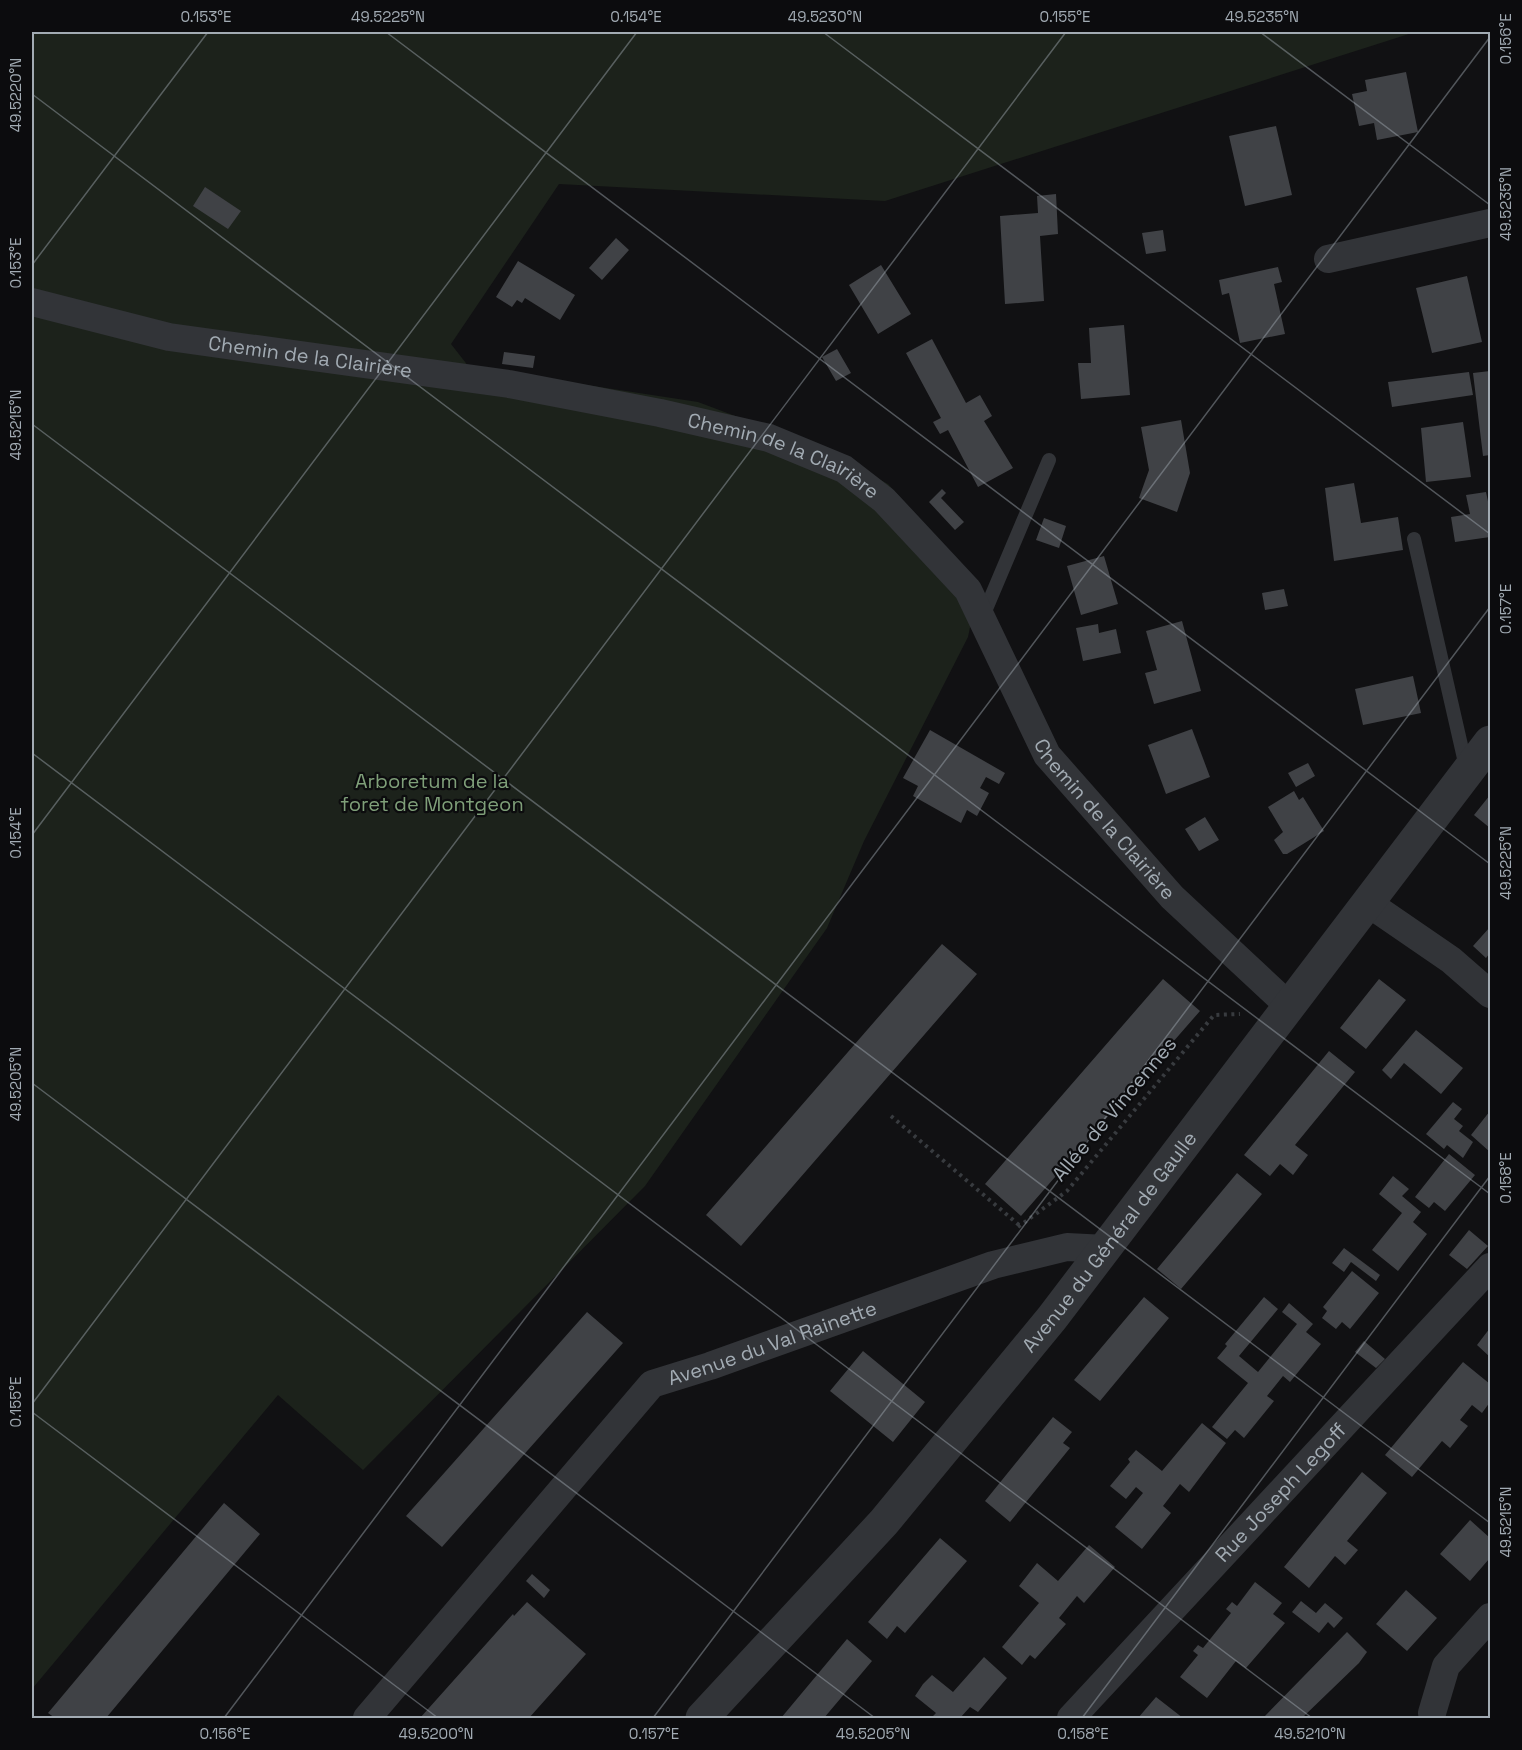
<svg xmlns="http://www.w3.org/2000/svg" width="1522" height="1750" font-family="'Space Grotesk',sans-serif">
  <style>
    .green { fill: #1c221b }
    .building { fill: #404246 }
    .lines { fill: none; stroke-linecap: round; stroke-linejoin: round }
    .path { stroke: #383b3f; stroke-width: 4; stroke-dasharray: 3 4.5; stroke-linecap: butt }
    .service { stroke: #323438; stroke-width: 14 }
    .minor { stroke: #323438; stroke-width: 28 }
    .tertiary { stroke: #323438; stroke-width: 33 }
    .ticks { fill: none; stroke: #a2abb3; stroke-width: 1.5; stroke-opacity: 0.45 }
    .labels { text-anchor: middle; stroke-width: 4.5; stroke-linejoin: round; paint-order: stroke }
    .street-label { font-size: 20px; fill: #a2abb3; stroke: #0c0c0e }
    .park-label { font-size: 20px; fill: #7f9f79; stroke: #0c0c0e }
    .neatline { fill: none; stroke: #a2abb3; stroke-width: 2 }
    .ticks-label { font-size: 15px; text-anchor: middle; fill: #a2abb3 }
  </style>
  <rect width="100%" height="100%" fill="#111113"/>
  <path class="green" d="M32 32 1412 33 885 201 559 184 451 344 469 367 698 402 826 450 888 484 979 583 968 637 864 841 827 928 645 1186 363 1470 278 1395 32 1689Z"/>
  <path class="building" d="M1406 72 1418 132 1377 140 1374 123 1359 126 1352 94 1367 91 1365 80Z
    M1276 126 1292 195 1245 206 1229 136Z
    M205 187 241 211 228 229 193 206Z
    M1056 194 1058 234 1040 236 1044 301 1005 304 1000 216 1038 213 1037 196Z
    M1163 230 1166 251 1146 254 1142 233Z
    M616 238 629 250 602 280 589 268Z
    M518 261 575 295 560 320 525 298 522 303 517 300 512 307 496 297Z
    M881 265 911 314 878 334 849 285Z
    M1278 267 1282 282 1274 284 1285 334 1240 343 1229 293 1222 295 1219 280Z
    M1467 276 1482 342 1432 353 1416 288Z
    M1124 325 1130 395 1081 399 1078 363H1091L1089 328Z
    M932 339 966 403 980 395 992 416 984 421 1013 468 978 487 948 430 940 434 933 422 941 418 906 353Z
    M837 349 851 373 836 381 822 357Z
    M504 352 535 356 533 368 502 364Z
    M1490 371V455L1483 456 1473 373Z
    M1469 372 1473 395 1392 407 1388 382Z
    M1181 420 1190 473 1177 512 1139 498 1149 470 1141 427Z
    M1463 422 1471 477 1426 482 1421 428Z
    M1354 483 1361 523 1398 517 1403 550 1334 561 1325 488Z
    M942 489 946 493 941 498 964 522 955 530 929 502Z
    M1486 492 1490 511V537L1455 542 1451 517 1470 514 1466 495Z
    M1044 518 1066 526 1059 548 1036 540Z
    M1104 556 1118 604 1081 615 1067 566Z
    M1284 589 1288 606 1265 610 1262 593Z
    M1182 621 1201 691 1154 704 1145 673 1157 670 1146 631Z
    M1098 624 1099 633 1116 629 1121 653 1083 661 1076 628Z
    M1413 676 1421 713 1363 725 1355 689Z
    M1192 729 1210 777 1166 794 1148 745Z
    M930 730 1005 773 999 784 986 777 980 788 989 793 977 816 967 810 961 823 913 796 918 786 903 778Z
    M1308 763 1315 776 1296 787 1288 773Z
    M1294 791 1299 800 1303 797 1324 831 1287 854H1283L1274 840 1283 832 1268 807Z
    M1490 795V828L1474 815Z
    M1205 817 1219 840 1199 851 1185 829Z
    M1490 927V953L1486 958 1473 946Z
    M942 944 977 974 741 1246 706 1215Z
    M1163 979 1200 1011 1021 1216 985 1184Z
    M1379 979 1406 1000 1366 1049 1340 1028Z
    M1416 1030 1463 1068 1441 1094 1404 1063 1391 1079 1382 1070Z
    M1329 1051 1355 1072 1295 1145 1308 1155 1293 1175 1280 1164 1270 1176 1244 1155Z
    M1453 1102 1462 1109 1454 1119 1463 1126 1459 1131 1473 1142 1463 1158 1447 1145 1444 1149 1426 1134Z
    M1490 1111V1152L1471 1135Z
    M1449 1154 1475 1175 1445 1211 1434 1202 1429 1208 1415 1197Z
    M1237 1173 1262 1194 1181 1289 1157 1269Z
    M1393 1176 1409 1189 1402 1196 1421 1212 1413 1222 1427 1234 1398 1271 1372 1250 1402 1213 1379 1194Z
    M1469 1230 1488 1246 1467 1269 1449 1255Z
    M1344 1248 1380 1275 1376 1281 1351 1262 1344 1272 1332 1263Z
    M1352 1271 1379 1293 1350 1329 1342 1322 1336 1329 1322 1318 1327 1311 1323 1307Z
    M1144 1297 1169 1318 1100 1401 1074 1380Z
    M1264 1297 1278 1309 1239 1356 1258 1372 1297 1324 1282 1312 1289 1303 1313 1324 1306 1332 1321 1344 1290 1382 1283 1376 1267 1396 1274 1401 1244 1438 1235 1430 1227 1439 1212 1427 1248 1383 1217 1358 1227 1346 1225 1344Z
    M587 1312 623 1343 442 1547 406 1516Z
    M1490 1328V1357L1477 1345Z
    M1364 1341 1385 1359 1376 1368 1355 1352Z
    M863 1351 925 1402 893 1442 830 1391Z
    M1463 1362 1490 1384V1402L1482 1413 1472 1405 1460 1420 1468 1426 1450 1448 1442 1441 1412 1477 1385 1455Z
    M1053 1417 1072 1432 1063 1443 1070 1448 1010 1522 985 1501Z
    M1202 1423 1226 1443 1189 1492 1180 1484 1163 1506 1171 1513 1142 1549 1115 1527 1143 1493 1136 1487 1126 1499 1110 1486 1130 1462 1128 1459 1136 1450 1162 1471Z
    M1362 1472 1387 1493 1347 1541 1358 1550 1345 1565 1335 1556 1309 1588 1284 1567Z
    M224 1503 260 1534 106 1718H55L48 1713Z
    M1470 1520 1490 1538V1561L1489 1559 1470 1581 1440 1554Z
    M940 1538 967 1561 905 1633 897 1626 887 1639 868 1622Z
    M1089 1545 1115 1567 1084 1603 1077 1596 1059 1618 1066 1624 1035 1659 1030 1655 1022 1665 1002 1647 1039 1603 1019 1586 1037 1563 1058 1581Z
    M532 1574 550 1590 544 1598 526 1581Z
    M1255 1582 1282 1603 1273 1614 1285 1623 1246 1668 1236 1661 1207 1698 1180 1677 1198 1655 1193 1651 1198 1645 1203 1648 1231 1613 1226 1609 1232 1602 1237 1606Z
    M1406 1590 1437 1618 1407 1651 1376 1624Z
    M1301 1601 1316 1613 1325 1603 1343 1618 1334 1628 1328 1622 1319 1633 1292 1612Z
    M527 1602 586 1654 529 1718H420L513 1614 514 1616Z
    M1347 1632 1367 1652 1359 1663 1302 1718H1266L1264 1717Z
    M847 1639 872 1661 824 1718H781Z
    M984 1657 1007 1678 978 1712 970 1707 960 1718H931L936 1713 915 1696 923 1684 932 1675 953 1692Z
    M1156 1697 1183 1718H1138Z"/>
  <g class="lines">
    <path class="path" d="M891 1116 1019 1225
      M1018 1227 1067 1191 1214 1015 1240 1014"/>
    <path class="service" d="M1414 539 1466 767
      M983 616 1049 460"/>
    <g class="minor">
      <path d="M1328 259 1490 223"/>
      <path id="s1" d="M32 302 169 337 509 384 660 413 769 438 844 469 884 500 968 590 1047 755 1172 897 1290 1007"/>
      <path d="M1368 903 1451 960 1490 994"/>
      <path d="M1432 1713 1446 1666 1490 1617"/>
      <path id="s2" d="M367 1718 652 1384 710 1366 993 1265 1067 1247 1106 1249"/>
      <path id="s3" d="M1071 1718 1490 1267"/>
    </g>
    <path class="tertiary" id="s4" d="M702 1718 884 1522 1052 1318 1490 742"/>
  </g>
  <path class="ticks" d="M386 32 1490 864M823 32 1490 534M1260 32 1490 205M32 94 1490 1194M32 265 208 32M32 424 1490 1523M32 753 1312 1718M32 835 637 32M32 1083 875 1718M32 1404 1066 32M32 1412 438 1718M224 1718 1490 37M653 1718 1490 607M1082 1718 1490 1176"/>
  <g class="labels">
    <g class="street-label">
      <text dy="7" stroke="none"><textPath href="#s1" startOffset="284">Chemin de la Clairière</textPath></text>
      <text dy="7" stroke="none"><textPath href="#s1" startOffset="770">Chemin de la Clairière</textPath></text>
      <text dy="7" stroke="none"><textPath href="#s1" startOffset="1274">Chemin de la Clairière</textPath></text>
      <text transform="translate(1114 1109) rotate(-50)" y="7">Allée de Vincennes</text>
      <text dy="7" stroke="none"><textPath href="#s4" startOffset="627">Avenue du Général de Gaulle</textPath></text>
      <text dy="7" stroke="none"><textPath href="#s2" startOffset="566">Avenue du Val Rainette</textPath></text>
      <text dy="7" stroke="none"><textPath href="#s3" startOffset="308">Rue Joseph Legoff</textPath></text>
    </g>
    <g class="park-label">
      <text x="432" y="788">Arboretum de la<tspan x="432" dy="23">foret de Montgeon</tspan></text>
    </g>
  </g>
  <rect width="1522" height="1750" fill="none" stroke="#0c0c0e" stroke-width="66"/>
  <rect x="33" y="33" width="1456" height="1684" class="neatline"/>
  <g class="ticks-label">
    <text x="206" y="22">0.153°E</text>
    <text x="388" y="22">49.5225°N</text>
    <text x="636" y="22">0.154°E</text>
    <text x="825" y="22">49.5230°N</text>
    <text x="1065" y="22">0.155°E</text>
    <text x="1262" y="22">49.5235°N</text>
    <text transform="translate(1506 39) rotate(-90)" y="5">0.156°E</text>
    <text transform="translate(16 95) rotate(-90)" y="5">49.5220°N</text>
    <text transform="translate(1506 204) rotate(-90)" y="5">49.5235°N</text>
    <text transform="translate(16 263) rotate(-90)" y="5">0.153°E</text>
    <text transform="translate(16 425) rotate(-90)" y="5">49.5215°N</text>
    <text transform="translate(1506 609) rotate(-90)" y="5">0.157°E</text>
    <text transform="translate(16 833) rotate(-90)" y="5">0.154°E</text>
    <text transform="translate(1506 863) rotate(-90)" y="5">49.5225°N</text>
    <text transform="translate(16 1084) rotate(-90)" y="5">49.5205°N</text>
    <text transform="translate(1506 1178) rotate(-90)" y="5">0.158°E</text>
    <text transform="translate(16 1402) rotate(-90)" y="5">0.155°E</text>
    <text transform="translate(1506 1522) rotate(-90)" y="5">49.5215°N</text>
    <text x="225" y="1739">0.156°E</text>
    <text x="436" y="1739">49.5200°N</text>
    <text x="654" y="1739">0.157°E</text>
    <text x="873" y="1739">49.5205°N</text>
    <text x="1083" y="1739">0.158°E</text>
    <text x="1310" y="1739">49.5210°N</text>
  </g>
</svg>
